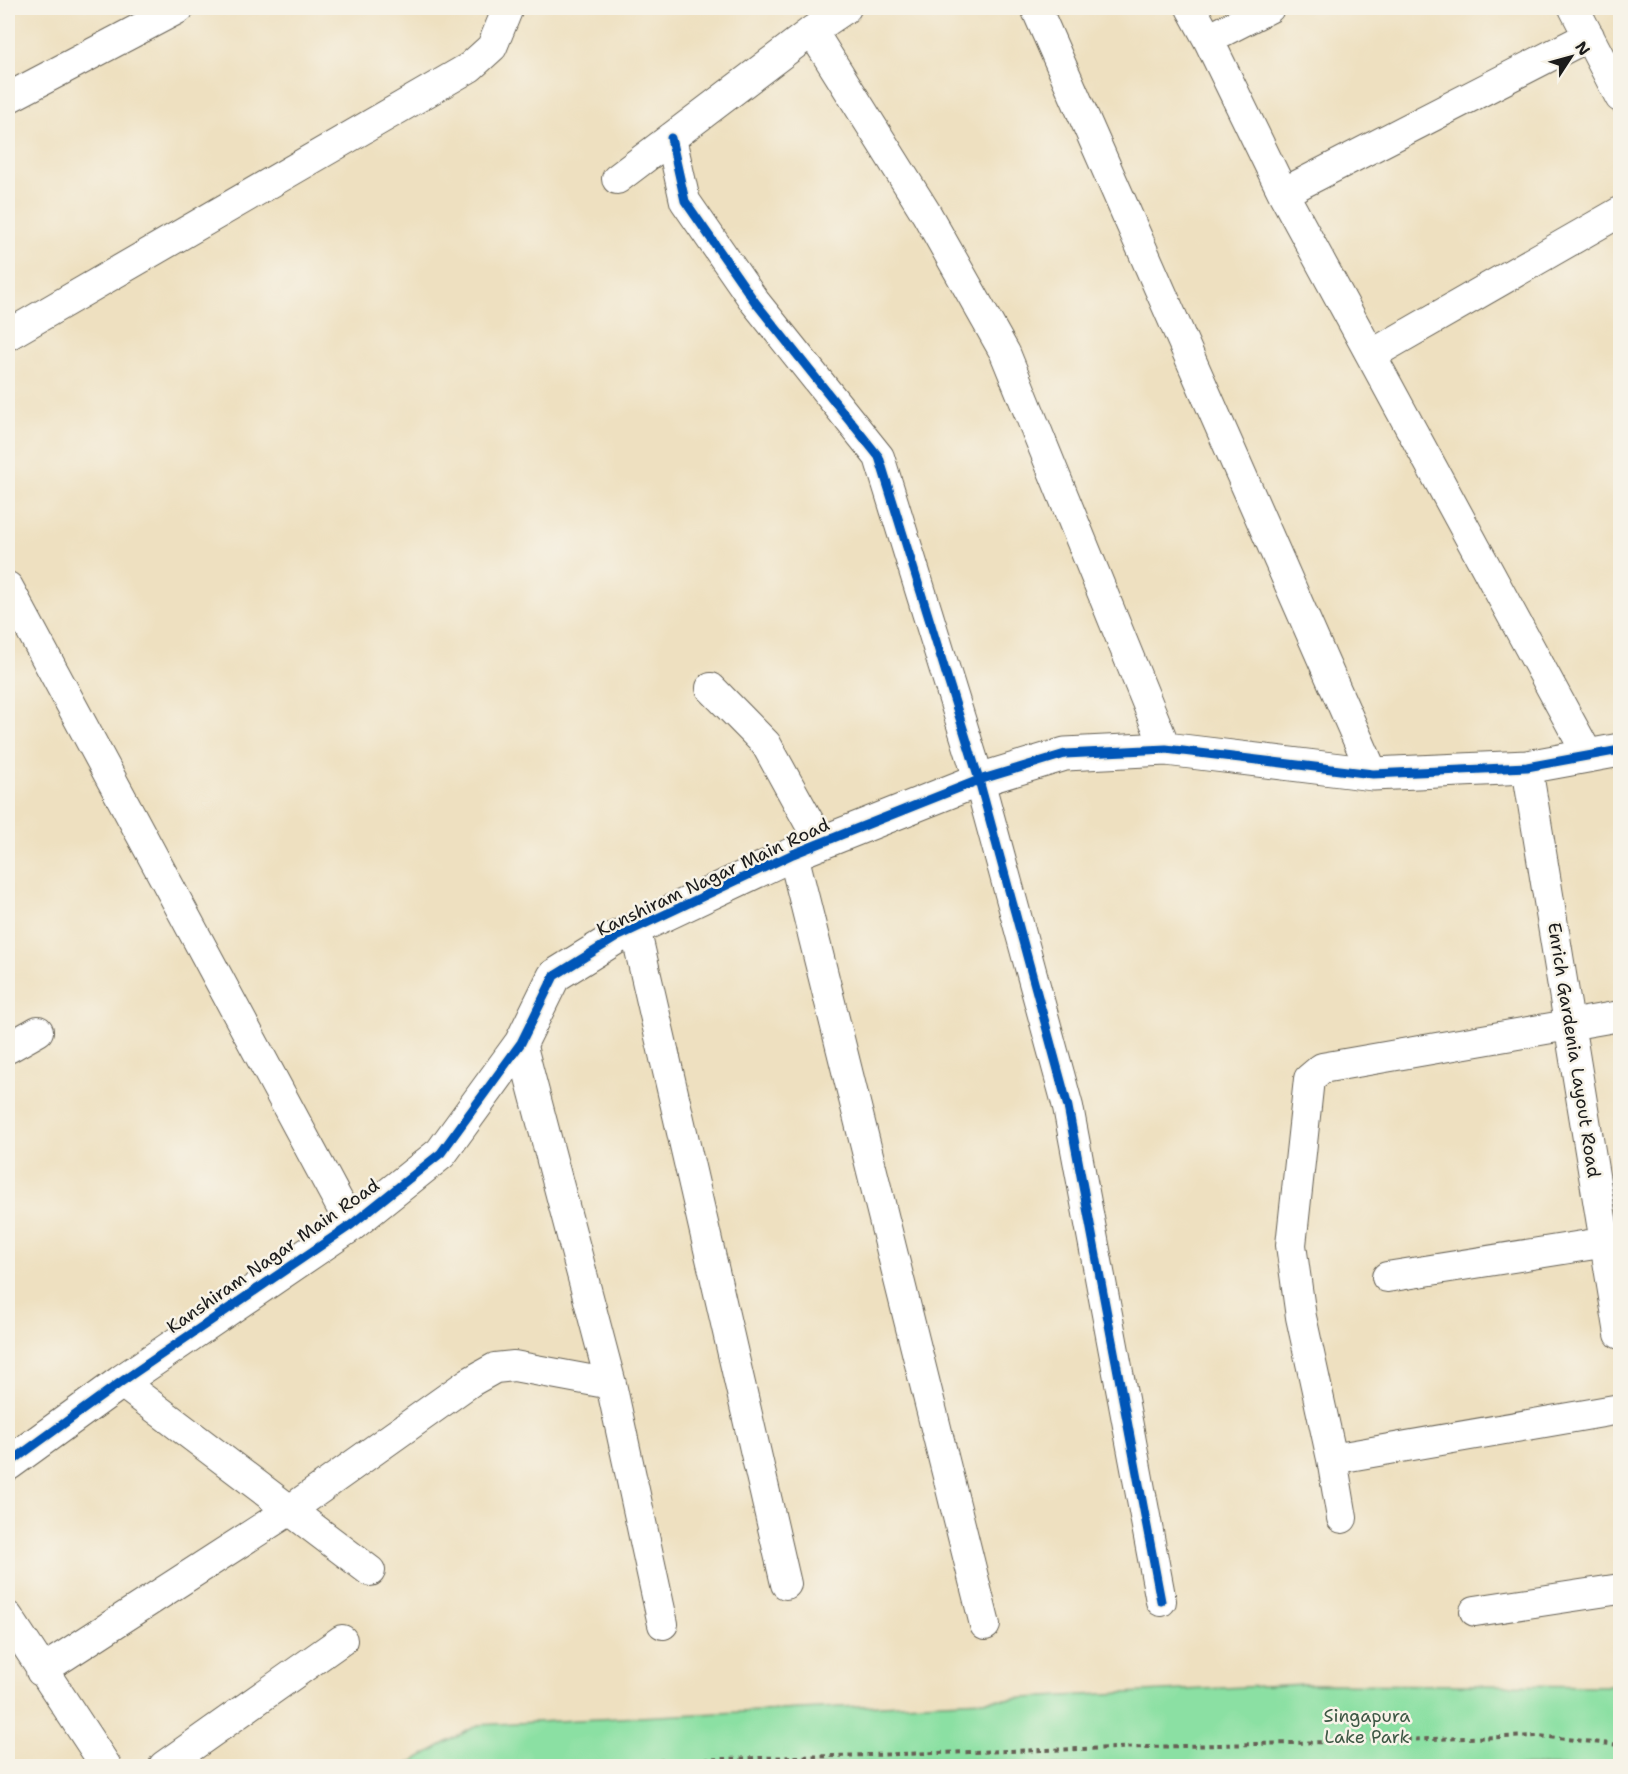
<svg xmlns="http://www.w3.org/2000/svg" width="1628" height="1774" font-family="'Shantell Sans',sans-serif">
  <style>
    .green { fill: #8be0a3; stroke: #547e60; stroke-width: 1.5 }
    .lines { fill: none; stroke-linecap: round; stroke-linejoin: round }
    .minor-casing { stroke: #666155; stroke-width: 32 }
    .tertiary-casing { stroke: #666155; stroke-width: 35 }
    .path { stroke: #666155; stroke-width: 4; stroke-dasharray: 4.5 4.5; stroke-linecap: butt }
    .minor { stroke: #fff; stroke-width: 30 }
    .tertiary { stroke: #fff; stroke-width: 33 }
    .cycleway-casing { stroke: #f7f3e8; stroke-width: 13 }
    .cycleway { stroke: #0057b8; stroke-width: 9 }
    .labels { text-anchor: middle; stroke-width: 5; stroke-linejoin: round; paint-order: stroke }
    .street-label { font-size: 18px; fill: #1c1c1c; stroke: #f7f3e8 }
    .park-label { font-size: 18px; fill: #3d5744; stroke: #f7f3e8 }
  </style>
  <rect width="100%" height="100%" fill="#f7f3e8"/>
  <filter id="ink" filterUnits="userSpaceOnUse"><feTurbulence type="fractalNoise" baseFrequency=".0167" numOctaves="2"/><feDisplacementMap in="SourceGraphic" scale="12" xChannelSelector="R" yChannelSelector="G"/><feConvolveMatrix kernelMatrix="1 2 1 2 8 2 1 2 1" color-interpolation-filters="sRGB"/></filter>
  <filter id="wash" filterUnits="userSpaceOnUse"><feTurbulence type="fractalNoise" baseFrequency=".008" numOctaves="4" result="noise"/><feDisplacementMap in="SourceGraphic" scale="24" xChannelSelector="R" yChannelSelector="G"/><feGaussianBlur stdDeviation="1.35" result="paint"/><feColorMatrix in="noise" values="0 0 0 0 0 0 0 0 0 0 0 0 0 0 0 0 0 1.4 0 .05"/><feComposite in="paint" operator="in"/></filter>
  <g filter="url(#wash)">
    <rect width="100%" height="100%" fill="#eee0c0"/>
    <path class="green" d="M1306 1684 1620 1686V1766H404L478 1725Z"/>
  </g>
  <g filter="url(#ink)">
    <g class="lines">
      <defs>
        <path id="minor" d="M846 8 812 31 926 213 1005 353 1166 749
          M1036 8 1373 774
          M1191 8 1208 39
          M1269 8 1208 39 1283 193 1589 757
          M1574 8 1620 97
          M8 98 179 8
          M671 138 685 201 755 302 879 457 979 780 1068 1107 1161 1601
          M617 179 812 31
          M1283 193 1589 36
          M8 335 470 67 492 47 508 8
          M1371 355 1620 212
          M8 587 351 1225
          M711 688 766 744 821 844
          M1527 767 1620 1334
          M793 854 985 1625
          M635 928 786 1584
          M521 1043 611 1384 663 1624
          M8 1048 38 1031
          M1387 1277 1620 1240
          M121 1382 370 1571
          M1332 1459 1620 1409
          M1342 1518 1332 1459 1301 1317 1291 1245 1309 1079 1322 1068 1620 1016
          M1475 1611 1620 1589
          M8 1617 106 1766
          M41 1671 290 1510 470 1382 495 1368 514 1366 611 1384
          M164 1766 342 1640"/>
        <path id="tertiary" d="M8 1464 121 1382 351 1225 441 1153 521 1043 554 976 617 937 793 854 979 780 1065 754 1166 749 1373 774 1527 767 1620 750"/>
      </defs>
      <use href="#minor" class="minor-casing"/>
      <use href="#tertiary" class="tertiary-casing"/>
      <path class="path" d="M624 1766 655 1761 1538 1736 1620 1745"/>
      <use href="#minor" class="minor"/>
      <use href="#tertiary" class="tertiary"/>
      <defs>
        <path id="cycleway" d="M671 138 685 201 755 302 879 457 979 780 1068 1107 1161 1601
          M8 1464 121 1382 351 1225 441 1153 521 1043 554 976 617 937 793 854 979 780 1065 754 1166 749 1373 774 1527 767 1620 750"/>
      </defs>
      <use href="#cycleway" class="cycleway-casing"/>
      <use href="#cycleway" class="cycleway"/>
    </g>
  </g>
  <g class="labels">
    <g class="street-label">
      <text transform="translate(713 877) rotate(-25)" y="6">Kanshiram Nagar Main Road</text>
      <text transform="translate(1574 1050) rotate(81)" y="6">Enrich Gardenia Layout Road</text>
      <text transform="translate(273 1256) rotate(-35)" y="6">Kanshiram Nagar Main Road</text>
    </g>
    <g class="park-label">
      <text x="1367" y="1722">Singapura<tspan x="1367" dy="21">Lake Park</tspan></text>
    </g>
  </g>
  <rect width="1628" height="1774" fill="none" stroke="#f7f3e8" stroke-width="30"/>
  <g transform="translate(1571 57) rotate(54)" stroke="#f7f3e8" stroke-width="4.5" paint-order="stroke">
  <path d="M0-4.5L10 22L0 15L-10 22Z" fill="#1c1c1c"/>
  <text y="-9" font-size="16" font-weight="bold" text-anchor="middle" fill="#1c1c1c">N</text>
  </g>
</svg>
